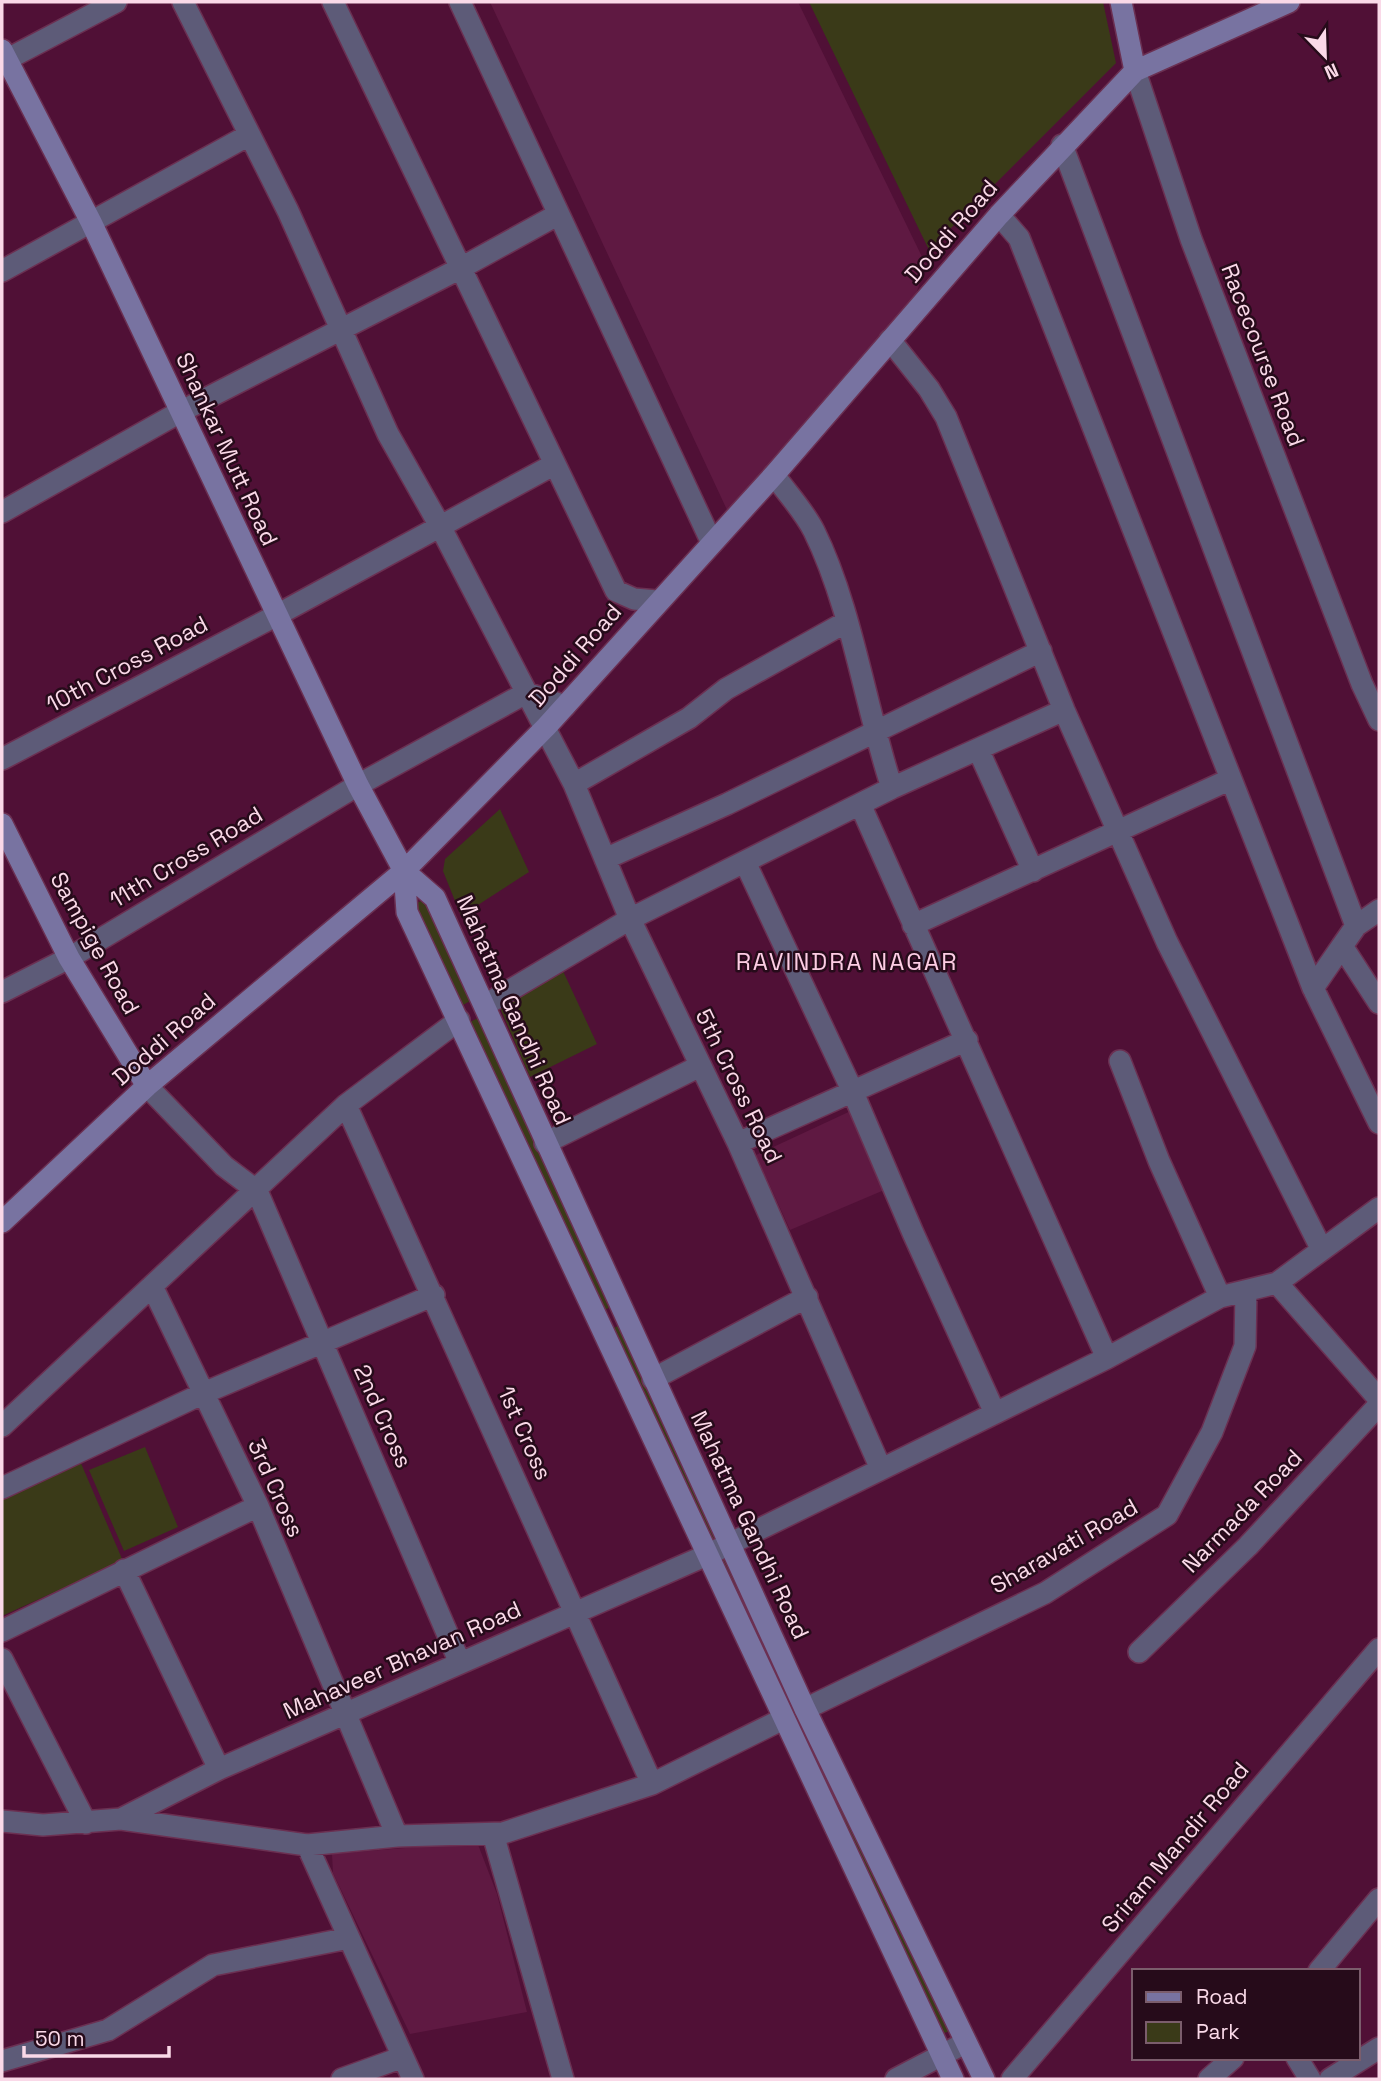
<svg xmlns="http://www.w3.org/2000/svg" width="1381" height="2081" font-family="'Space Grotesk',sans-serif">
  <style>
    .built { fill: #5f1942 }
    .green { fill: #3a3a18 }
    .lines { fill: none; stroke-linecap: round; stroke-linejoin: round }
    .street-casing { stroke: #6b3052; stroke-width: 24 }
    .secondary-casing { stroke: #6b3052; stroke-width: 24 }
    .street { stroke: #5d5b78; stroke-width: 21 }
    .secondary { stroke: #7873a1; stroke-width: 21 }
    .labels { text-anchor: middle; stroke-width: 5; stroke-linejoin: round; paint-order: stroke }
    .street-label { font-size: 23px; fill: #fad9e8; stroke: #260b1a }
    .neighbourhood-label { font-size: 24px; letter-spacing: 2px; fill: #fdcde4; stroke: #260b1a }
  </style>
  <rect width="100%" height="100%" fill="#501036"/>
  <path class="built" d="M490 2H798L926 265 916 294 728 512Z
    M855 1109 889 1188 790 1230 756 1155Z
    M477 1842 497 1894 527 2012 410 2034 333 1873 332 1854Z"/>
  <path class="green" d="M809 2H1103L1116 63 929 250Z
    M500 809 529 872 461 916 443 871 445 859Z
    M423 900 472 1000 461 1006 413 905Z
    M563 971 597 1044 530 1077 500 1008Z
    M480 1017 609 1308 600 1311 470 1022Z
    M618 1326 721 1540 713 1544 609 1330Z
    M145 1447 178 1527 124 1551 89 1470Z
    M80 1461 123 1561 2 1616V1498Z
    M728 1554 795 1705 788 1708 719 1557Z
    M802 1724 950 2031 941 2034 796 1725Z"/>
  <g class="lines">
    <defs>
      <path id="street" d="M183 2 288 211 388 434 440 526 574 784 630 919 738 1143 881 1469
        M333 2 616 591 634 599 657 601
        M460 2 712 543
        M2 62 116 2
        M1135 71 1191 239 1362 684 1379 720
        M1062 145 1356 926
        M999 215 1019 238 1313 988 1379 1123
        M2 271 249 135
        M890 340 929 389 946 417 1064 710 1167 942 1322 1250
        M2 512 180 412 459 269 557 215
        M978 749 1033 871
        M2 759 277 615 555 464
        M574 784 689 718 726 689 846 622
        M892 788 1064 710
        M860 804 1107 1358
        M605 859 727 804 1041 651
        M745 862 852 1090 913 1233 994 1411
        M1379 910 1356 926 1342 946 1379 1003
        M913 925 1231 779
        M1313 988 1342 946
        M2 992 69 958 358 785 526 693 565 706
        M485 1005 630 919 892 788C865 706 852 608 814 531 804 511 787 493 774 475
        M1120 1061 1159 1161 1220 1297
        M147 1086 224 1166 257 1191 460 1663
        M346 1105 652 1784
        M545 1143 700 1066
        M738 1143 967 1040
        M1277 1283 1379 1399
        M152 1286 258 1506 397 1836
        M653 1379 807 1297
        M2 1426 346 1105 459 1020
        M2 1488 204 1393 434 1295
        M124 1570 219 1769
        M2 1631 258 1506
        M1139 1652 1248 1546 1379 1405
        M2 1659 86 1823
        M805 1709 1045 1593 1167 1515 1212 1432 1245 1346 1246 1291
        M121 1819 219 1769 707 1555 1107 1358 1220 1297 1277 1283 1379 1208
        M2 1821 43 1825 121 1819 307 1845 397 1836 503 1833 652 1784 783 1719
        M493 1834 563 2079
        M307 1845 413 2079
        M1319 1971 1379 1899
        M1297 2058 1310 2079
        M2 2061 108 2030 213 1965 349 1938
        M342 2079 403 2057
        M896 2079 965 2043
        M1012 2079 1379 1649
        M1209 2079 1233 2058
        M1330 2079 1379 2048"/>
      <path id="secondary" d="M1121 2 1135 71
        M2 50 91 222 358 785 404 871 435 898 805 1709 984 2079
        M2 824 69 958 147 1086
        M404 871 407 912 953 2079
        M2 1222 147 1086 404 871 546 727 774 475 999 215 1135 71 1289 2"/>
    </defs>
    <use href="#street" class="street-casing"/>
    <use href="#secondary" class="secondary-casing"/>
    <use href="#street" class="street"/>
    <use href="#secondary" class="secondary"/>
  </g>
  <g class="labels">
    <g class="street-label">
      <text transform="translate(951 231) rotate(-49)" y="8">Doddi Road</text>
      <text transform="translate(1263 355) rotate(69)" y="8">Racecourse Road</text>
      <text transform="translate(227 449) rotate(65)" y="8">Shankar Mutt Road</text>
      <text transform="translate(575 655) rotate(-49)" y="8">Doddi Road</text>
      <text transform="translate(127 664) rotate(-28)" y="8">10th Cross Road</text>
      <text transform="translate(186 857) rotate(-31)" y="8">11th Cross Road</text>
      <text transform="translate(95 943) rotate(61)" y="8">Sampige Road</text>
      <text transform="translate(514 1010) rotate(66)" y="8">Mahatma Gandhi Road</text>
      <text transform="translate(164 1039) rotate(-41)" y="8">Doddi Road</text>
      <text transform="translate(739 1086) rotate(64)" y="8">5th Cross Road</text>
      <text transform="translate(383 1416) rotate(66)" y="8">2nd Cross</text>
      <text transform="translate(525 1433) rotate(66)" y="8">1st Cross</text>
      <text transform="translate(276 1488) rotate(66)" y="8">3rd Cross</text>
      <text transform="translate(1242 1511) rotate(-46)" y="8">Narmada Road</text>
      <text transform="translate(750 1525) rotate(65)" y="8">Mahatma Gandhi Road</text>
      <text transform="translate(1064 1546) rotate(-30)" y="8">Sharavati Road</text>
      <text transform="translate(402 1660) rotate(-24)" y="8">Mahaveer Bhavan Road</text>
      <text transform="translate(1175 1847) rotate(-50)" y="8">Sriram Mandir Road</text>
    </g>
    <g class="neighbourhood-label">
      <text x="847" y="970">RAVINDRA NAGAR</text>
    </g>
  </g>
  <rect width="1381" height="2081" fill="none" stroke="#fad9e8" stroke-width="7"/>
  <rect x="1132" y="1969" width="228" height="91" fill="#260b1a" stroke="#7b5d6c" stroke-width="2"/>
  <rect x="1146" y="1992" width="35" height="10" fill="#7873a1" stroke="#7b5d6c" stroke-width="2"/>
  <text x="1196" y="2004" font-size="21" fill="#fad9e8">Road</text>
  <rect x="1146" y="2022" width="35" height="21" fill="#3a3a18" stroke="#7b5d6c" stroke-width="2"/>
  <text x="1196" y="2039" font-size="21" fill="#fad9e8">Park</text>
  <g transform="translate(1325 56) rotate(157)" stroke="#260b1a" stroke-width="5" paint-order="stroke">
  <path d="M0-5L12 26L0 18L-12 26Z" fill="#fad9e8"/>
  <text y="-10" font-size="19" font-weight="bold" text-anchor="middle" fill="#fad9e8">N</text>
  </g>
  <path d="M24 2046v10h145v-10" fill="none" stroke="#fad9e8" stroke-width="3.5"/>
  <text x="35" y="2046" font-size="21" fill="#fad9e8" stroke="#260b1a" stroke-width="5" paint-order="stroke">50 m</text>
</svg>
